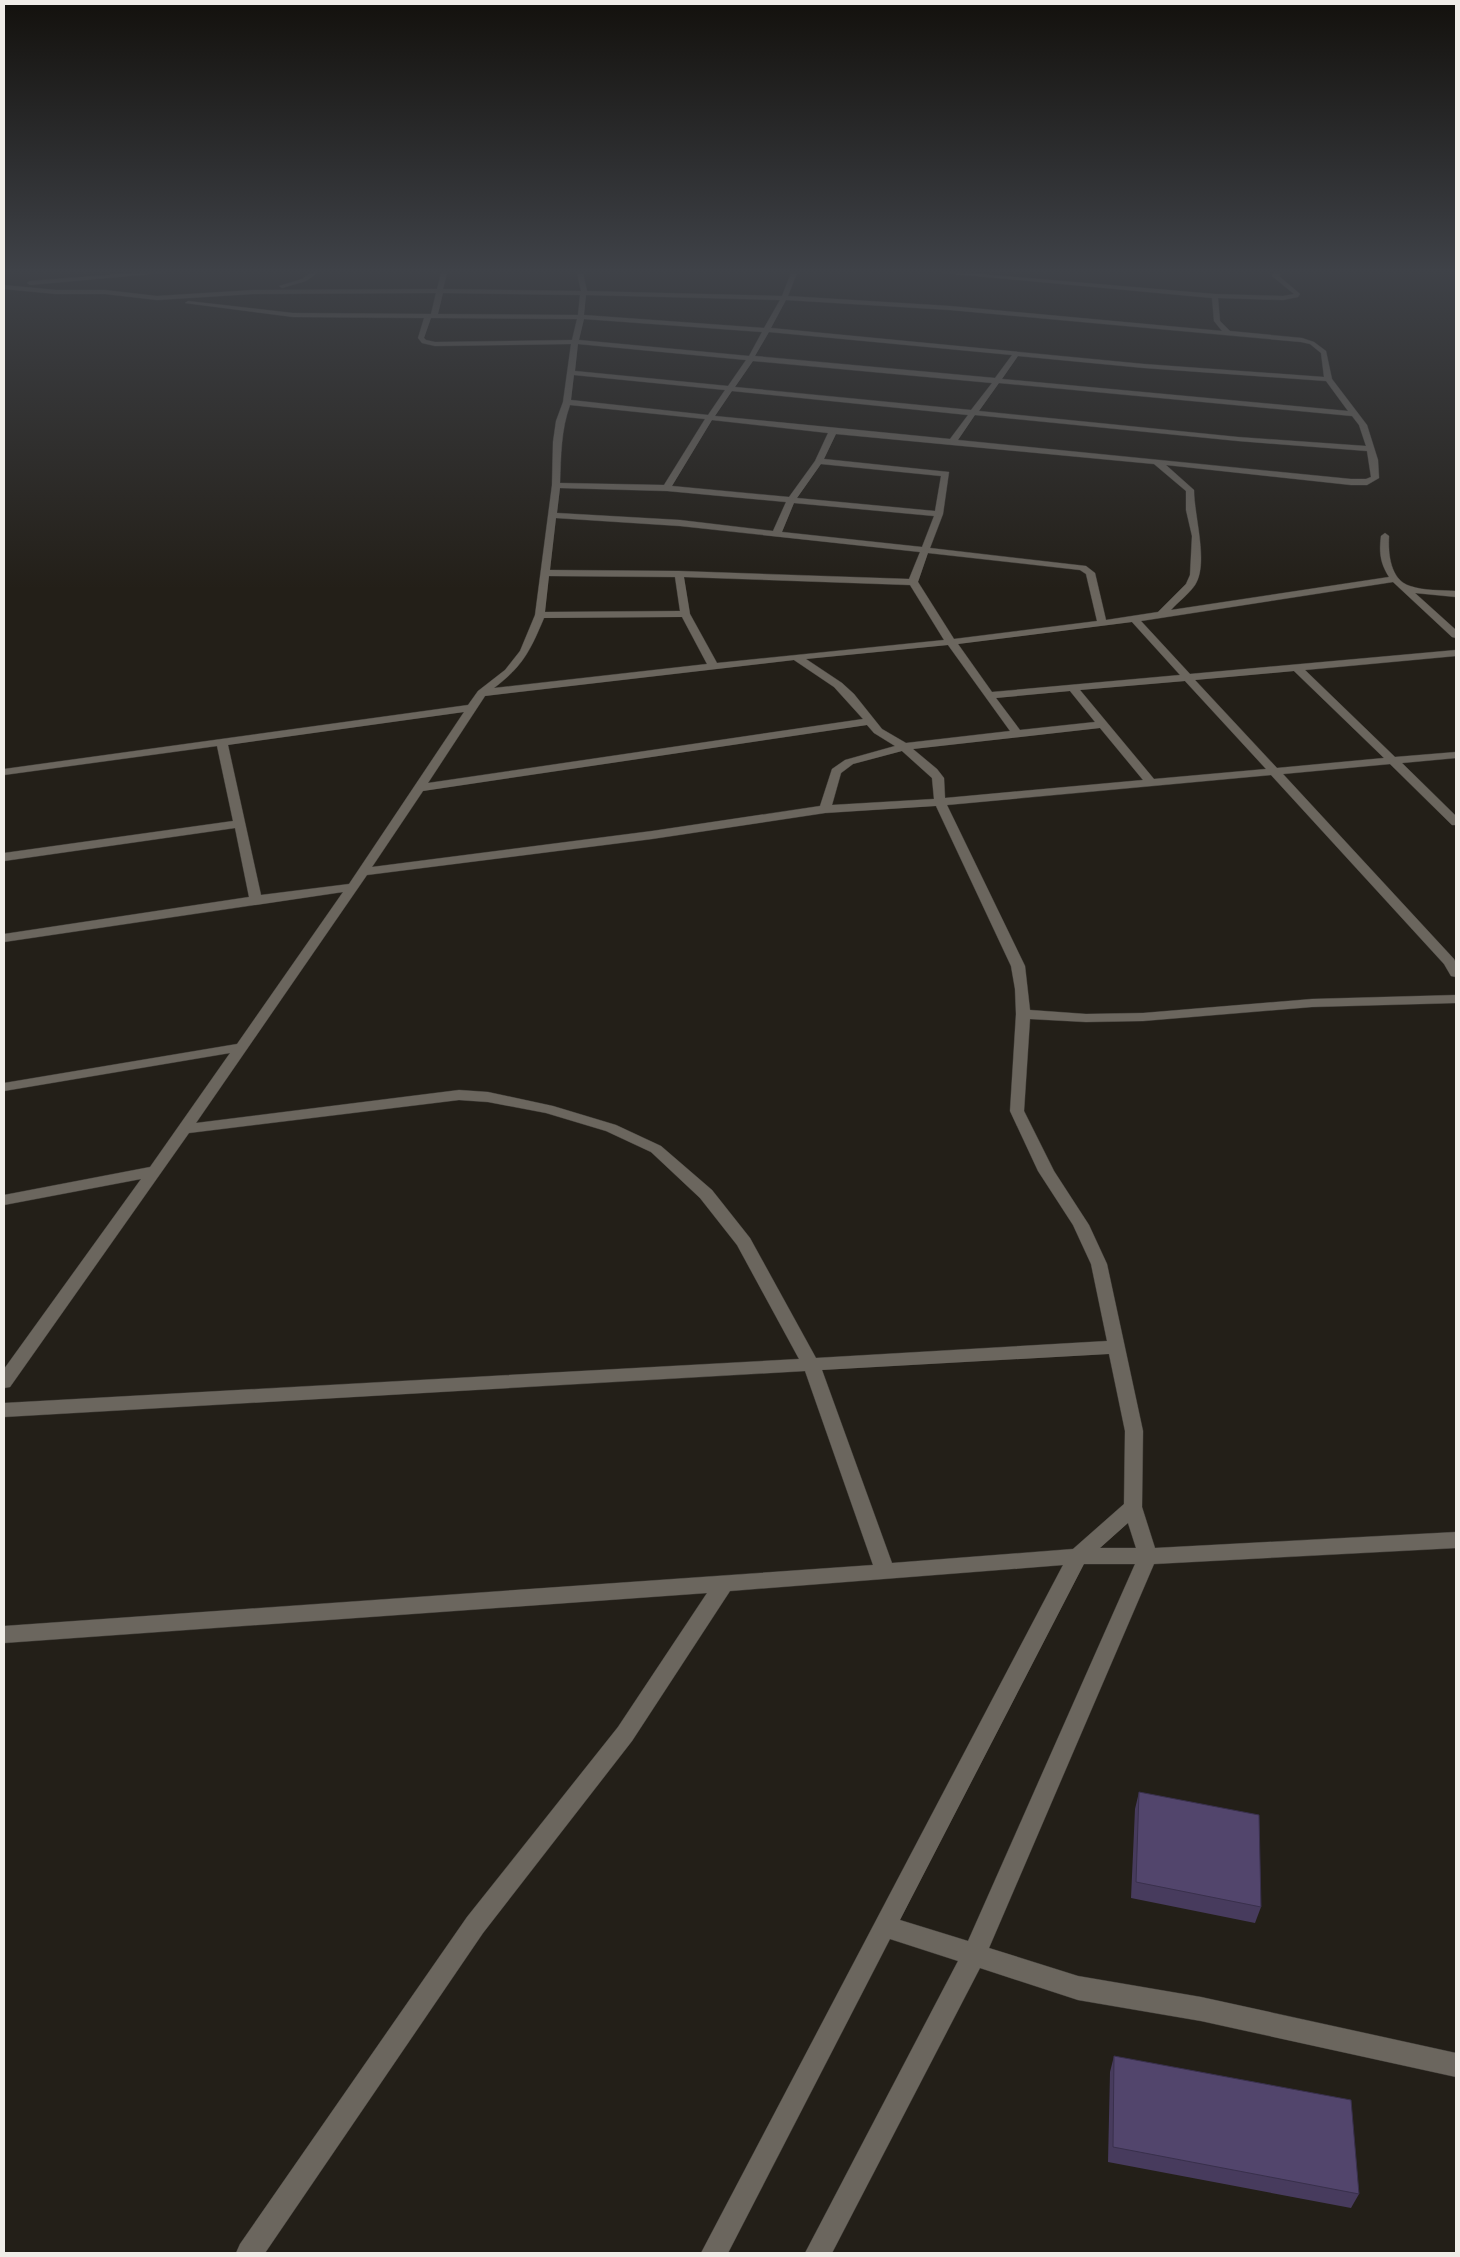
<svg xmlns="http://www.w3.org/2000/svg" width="1460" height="2257" font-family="'Work Sans',sans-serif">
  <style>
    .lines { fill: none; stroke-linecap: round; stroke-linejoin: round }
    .minor-casing { stroke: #3e3b36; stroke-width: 1 }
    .minor { fill: #6b665e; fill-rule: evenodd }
    .wall { fill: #473b5d }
    .building { fill: #52456c; stroke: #39304c }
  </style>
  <rect width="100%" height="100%" fill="#231f18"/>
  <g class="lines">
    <defs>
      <path id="minor" d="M133 273H162L30 285 27 283 30 281Z
        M310 273H317L306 281 282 288 279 286 302 279Z
        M441 273H447L443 289 581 291 577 273H583L587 291 782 296 791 273H797L788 296 950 306 1222 331 1214 321 1212 298 943 273H969L1215 294 1283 296 1294 294 1272 276 1274 273H1281L1279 276 1300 294 1298 297 1283 300 1218 298 1220 321 1230 331 1302 338 1314 342 1326 351 1332 379 1367 425 1378 460 1379 478 1367 485H1351L1166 465 1194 490C1194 516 1209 563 1195 585 1189 594 1178 602 1171 610L1389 577C1380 563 1379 552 1381 536L1385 533 1389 536C1388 553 1390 580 1410 586 1424 591 1442 590 1456 591V597L1415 593 1456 630V638L1452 637 1393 582 1141 621 1190 674 1456 650V656L1305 670 1395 757 1456 752V758L1402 763 1456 816V825H1452L1390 764 1283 774 1454 959 1456 963V977L1451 976 1444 964 1271 775 947 805 1025 966 1030 1010 1086 1014 1143 1013 1312 999 1456 995V1003L1312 1007 1143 1021 1086 1022 1030 1019 1024 1111 1054 1171 1089 1225 1107 1264 1143 1431 1142 1507 1155 1548 1456 1532V1548L1154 1564 989 1948 1078 1976 1201 1997 1456 2053V2077L1201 2021 1078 2000 980 1968 832 2253H805L958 1961 890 1939 728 2253H701L1063 1565 730 1591 632 1741 483 1933 265 2253H236L240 2244 467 1917 618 1727 707 1593 4 1643V1626L873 1565 805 1371 4 1417V1403L799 1359 737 1245 700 1198 651 1152 606 1131 546 1113 488 1102 459 1100 189 1133 10 1387 4 1388V1369L141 1179 4 1205V1195L150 1167 230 1053 4 1091V1083L237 1044 343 892 4 942V934L249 897 235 828 4 861V853L233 821 217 746 4 775V769L468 705 478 691 505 670 520 651 535 615 552 485 553 442 556 421 563 402 571 344 435 346 422 343 418 338 424 318 293 317 185 303 188 301 293 313 431 314 436 293 253 294 157 300 105 294H56L4 289V285L56 290H105L157 296 253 290 437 289ZM443 293 580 295 578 315 438 314ZM586 295 780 300 764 328 584 315ZM786 300 950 310 1301 342 1310 344 1321 353 1324 377 1144 364 771 328ZM431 318H434L577 319 572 340 435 342 426 340 424 338ZM584 319 762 332 749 356 579 340ZM769 332 1012 355 995 378 755 356ZM578 344 746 360 728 386 575 371ZM1018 356 1144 368 1326 381 1348 411 1002 379ZM753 361 992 383 971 410 735 387ZM574 375 725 390 708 415 571 400ZM999 383 1352 416 1359 425 1366 446 1238 437 979 411ZM732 391 968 415 950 439 715 416ZM570 405 705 419 664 485 560 483C561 455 561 430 570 405ZM975 415 1238 441 1367 451 1371 477 1366 479H1351L958 440ZM712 420 828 433 815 461 789 497 672 486ZM836 434 1154 464 1186 491V510L1192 536 1190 575 1186 584 1158 612 1106 620 1095 573 1086 566 930 548 943 514 949 472 824 459ZM821 464 941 476 935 511 797 498ZM560 488 667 491 786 502 773 531 680 520 557 513ZM794 503 934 516 922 547 782 532ZM556 518 680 526 920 552 909 579 679 571 550 570ZM928 553 1080 570 1086 574 1097 621 954 639 918 582ZM549 576 675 577 680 611 545 612ZM684 577 910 585 944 640 717 663 690 614ZM682 617 707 664 494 688C523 666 530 651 544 618ZM1132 622 1180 675 992 692 958 644ZM948 645 1010 731 906 743 882 729 854 694 842 683 806 659ZM794 660 834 687 863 719 428 783 485 696ZM1294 671 1384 758 1277 768 1195 680ZM1185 681 1266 769 1154 779 1080 690ZM1070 691 1095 722 1020 730 996 698ZM464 712 349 884 261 895 228 745ZM867 725 874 733 895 746 845 760 832 769 820 806 652 831 372 867 423 791ZM1100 728 1143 780 945 798 944 778 937 769 913 749ZM902 751 932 778 934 799 832 805 841 773 853 764ZM936 806 1011 966 1015 989 1016 1014 1010 1111 1038 1171 1073 1225 1091 1264 1107 1341 816 1358 750 1238 712 1190 661 1146 616 1125 553 1106 488 1092 459 1090 196 1123 367 875 652 839 825 813ZM1109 1354 1125 1431 1124 1504 1073 1549 892 1563 822 1370ZM1128 1523 1136 1548H1100ZM1084 1564H1135L968 1941 900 1920Z"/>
    </defs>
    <use href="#minor" class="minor-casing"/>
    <use href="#minor" class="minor"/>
  </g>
  <path class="wall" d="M1139 1792 1261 1907 1255 1923 1131 1898 1135 1809Z
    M1114 2056 1359 2194 1351 2208 1108 2162 1110 2072Z"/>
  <path class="building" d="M1139 1792 1259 1815 1261 1907 1136 1882Z
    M1114 2056 1351 2100 1359 2194 1113 2147Z"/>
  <linearGradient id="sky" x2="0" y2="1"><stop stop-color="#13110d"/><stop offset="0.46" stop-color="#3f4248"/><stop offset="1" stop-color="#3f4248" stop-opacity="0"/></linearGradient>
  <rect width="1460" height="589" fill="url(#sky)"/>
  <rect width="1460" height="2257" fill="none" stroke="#f0ede8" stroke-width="10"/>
</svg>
